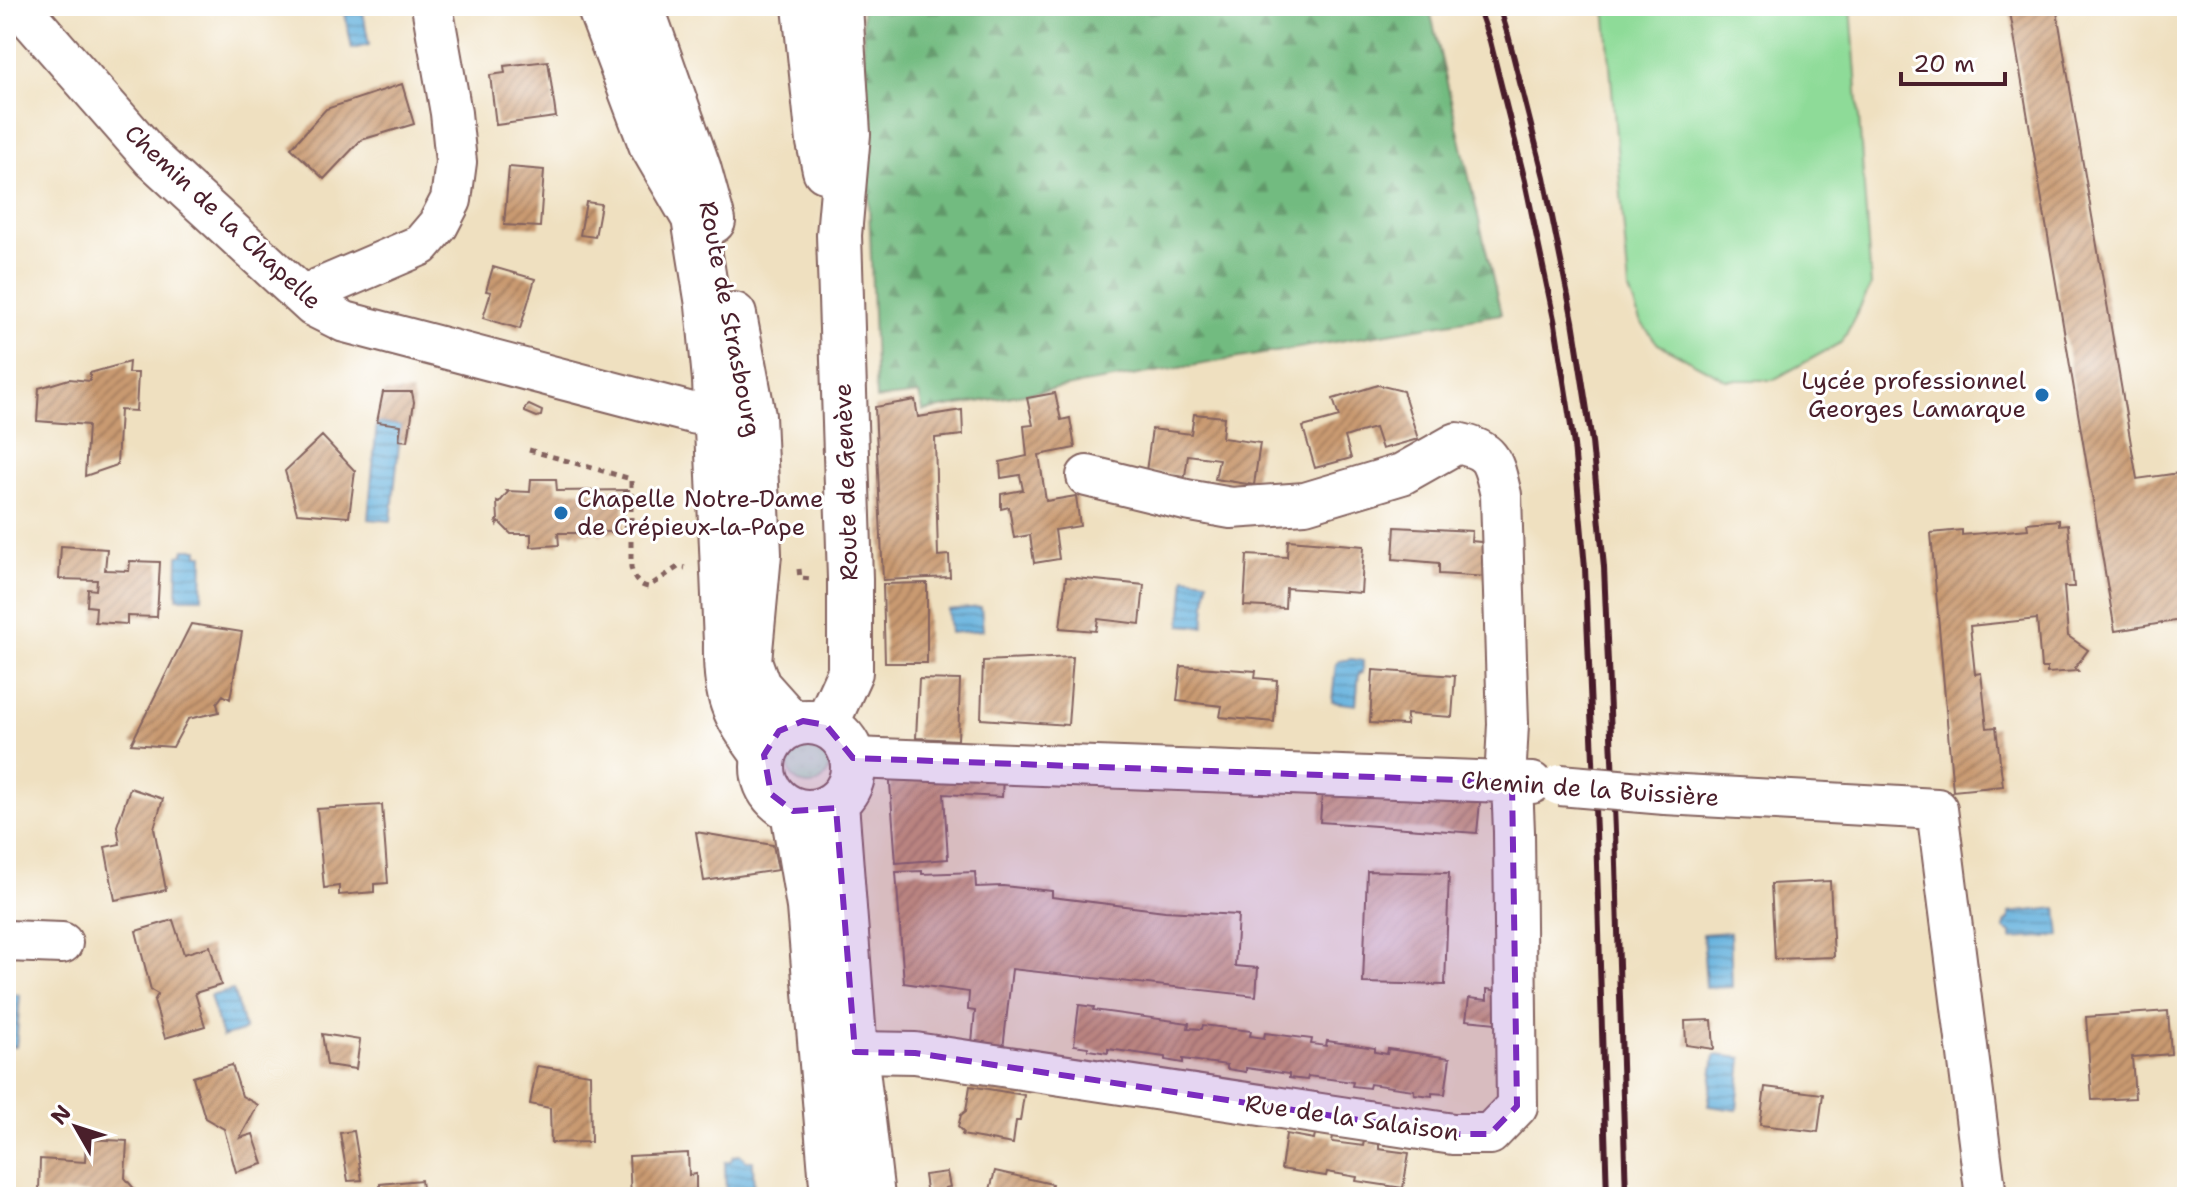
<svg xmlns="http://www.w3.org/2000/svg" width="2193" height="1203" font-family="'Shantell Sans',sans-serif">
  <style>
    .green { fill: url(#green-dots); stroke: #6c7d62; stroke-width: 2 }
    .forest { fill: url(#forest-firs); stroke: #5e6d56; stroke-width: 2 }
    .pitch { fill: #8edb98; stroke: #6c7d62; stroke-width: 2 }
    .water { fill: url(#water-rules); stroke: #566884; stroke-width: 2 }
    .building { fill: url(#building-hatch) }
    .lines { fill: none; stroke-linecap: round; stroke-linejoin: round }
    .street-casing { stroke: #84635f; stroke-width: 44 }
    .secondary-casing { stroke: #84635f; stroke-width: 48 }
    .primary-casing { stroke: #84635f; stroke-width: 48 }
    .path { stroke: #84635f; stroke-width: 5; stroke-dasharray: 6 6; stroke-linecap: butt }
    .street { stroke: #fff; stroke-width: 40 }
    .secondary { stroke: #fff; stroke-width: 44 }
    .primary { stroke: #fff; stroke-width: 44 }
    .rail { stroke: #4a1f2b; stroke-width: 6 }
    .street-bridge-casing { stroke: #84635f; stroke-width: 44; stroke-linecap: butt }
    .street-bridge { stroke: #fff; stroke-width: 40 }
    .marked { fill: #7b2cbf; fill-opacity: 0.2; stroke: #7b2cbf; stroke-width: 6; stroke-dasharray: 16 10; stroke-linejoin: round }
    .poi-dot { fill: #1f6fb2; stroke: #fff; stroke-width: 3 }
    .labels { text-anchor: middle; stroke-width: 6; stroke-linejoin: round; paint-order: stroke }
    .street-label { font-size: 24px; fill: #4a1f2b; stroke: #fff }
    .poi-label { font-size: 24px; fill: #4a1f2b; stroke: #fff; text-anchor: end }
  </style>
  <defs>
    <pattern id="green-dots" width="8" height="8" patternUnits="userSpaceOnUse" patternTransform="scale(2)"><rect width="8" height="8" fill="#8edb98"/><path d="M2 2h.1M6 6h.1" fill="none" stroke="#7cbc83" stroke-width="1.8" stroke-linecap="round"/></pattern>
    <pattern id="forest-firs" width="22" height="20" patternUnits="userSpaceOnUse" patternTransform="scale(2)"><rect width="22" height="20" fill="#72bb80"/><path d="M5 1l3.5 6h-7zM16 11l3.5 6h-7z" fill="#609769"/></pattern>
    <pattern id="water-rules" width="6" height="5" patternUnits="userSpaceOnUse" patternTransform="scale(2)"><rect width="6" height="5" fill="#63b1dd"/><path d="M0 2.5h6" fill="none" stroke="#548fb3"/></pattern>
    <pattern id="building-hatch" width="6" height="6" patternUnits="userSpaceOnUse" patternTransform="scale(2)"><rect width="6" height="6" fill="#c99a71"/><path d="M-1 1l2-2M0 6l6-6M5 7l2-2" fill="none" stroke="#a57d5d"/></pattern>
  </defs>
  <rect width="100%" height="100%" fill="#fff"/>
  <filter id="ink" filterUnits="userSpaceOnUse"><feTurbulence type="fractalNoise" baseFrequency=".0125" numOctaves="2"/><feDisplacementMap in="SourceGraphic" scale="16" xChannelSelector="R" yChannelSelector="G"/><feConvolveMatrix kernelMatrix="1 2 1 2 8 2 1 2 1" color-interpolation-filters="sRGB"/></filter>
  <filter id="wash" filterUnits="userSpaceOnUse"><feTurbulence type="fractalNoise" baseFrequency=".006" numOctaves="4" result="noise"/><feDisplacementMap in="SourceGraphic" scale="32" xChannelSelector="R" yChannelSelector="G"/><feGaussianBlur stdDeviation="1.8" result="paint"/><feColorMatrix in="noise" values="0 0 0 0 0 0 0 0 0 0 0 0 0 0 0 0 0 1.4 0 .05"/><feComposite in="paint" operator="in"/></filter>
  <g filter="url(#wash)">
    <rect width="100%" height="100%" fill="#efe0c0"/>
    <path class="green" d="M789 765a20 20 0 1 1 40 0a20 20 0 1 1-40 0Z"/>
    <path class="forest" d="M862 6H1429L1501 314 923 411 919 394 876 399Z"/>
    <path class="pitch" d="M1605 6H1851L1871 286 1842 342 1773 380H1726L1658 344 1640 321 1629 290Z"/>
    <path class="water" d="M353 6H362L369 45 352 49 344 8Z
      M377 422 401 425 391 521 368 519Z
      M184 549H198V555H203L202 598H177L178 556 183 555Z
      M1185 577 1208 580 1204 627 1181 625Z
      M981 607 983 630 950 633 948 610Z
      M1352 659 1363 661V672L1359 673 1356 705 1332 702 1336 664 1339 661Z
      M2057 908 2060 936 2011 939V933L2005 929V923L2009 919V913Z
      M1730 932 1732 987 1706 988 1703 934Z
      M233 990 245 1030 222 1037 210 996Z
      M6 994 20 995 16 1047H11L6 1038Z
      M1715 1055 1742 1058 1737 1110 1708 1106Z
      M738 1155 742 1156 746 1161H753L754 1197H726L725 1162H730L733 1157Z"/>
    <g id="blocks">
      <path class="building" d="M2009 6H2056L2137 479 2187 472V619L2115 631Z
        M548 61 556 117 496 125 490 75 505 73 504 66Z
        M402 84 414 124 361 140 324 179 291 148 326 109Z
        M509 167 544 170 540 227 504 225Z
        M586 202 601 204 595 237 580 235Z
        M493 267 535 279 520 329 483 318 491 292 486 291Z
        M129 362 128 373H138L136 411 120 410 117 465 85 476 88 425 37 421 39 388 69 379 90 381V373Z
        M1378 385 1403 391 1418 439 1382 449 1375 428 1360 432 1345 437 1351 458 1315 468 1303 427 1339 417 1333 399Z
        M383 392H412L414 402 408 441 399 440 401 425 377 422Z
        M1055 393 1061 420 1070 418 1075 448 1039 455 1046 501 1076 496 1080 526 1055 530 1059 559 1034 563 1030 535 1014 538 1009 507 1001 509V494L1023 490 1020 475 1001 478 1000 462 1027 456 1024 426 1033 425 1027 398Z
        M915 400 918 417 962 410 963 435 935 438 938 556 949 555 950 577 883 580 875 407Z
        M529 405 542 411 541 416 537 417 525 412V408Z
        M1194 414 1224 417 1222 438 1260 443 1254 485 1215 479 1219 459 1188 455 1185 476 1146 471 1152 429 1191 434Z
        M322 436 355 471 349 517 297 513 285 471Z
        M531 479H556L557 491 630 490 624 492V532H602V535H599V532L581 533 580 535H577V533H558L559 545 531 547V534H511L499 522 497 525 496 521 498 520 497 502 499 503 508 492 507 491 530 492Z
        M2059 520V525L2068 524 2074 587H2064L2068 636 2088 650 2075 668 2078 671 2047 673V668H2041L2037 619 1970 626 1975 674 1981 673 1987 728 1996 727 2003 786 1953 791 1931 533 1962 530V535L2028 529 2027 523Z
        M1395 527 1472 531 1471 541 1491 543 1489 577 1439 574V563L1393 559Z
        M1288 540 1364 546 1361 593 1286 588 1285 608 1244 606 1247 555 1287 557Z
        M61 546 107 549 105 570 129 571 130 561 160 562 157 617 127 616V624L95 622 96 607 87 606 88 589 96 590 97 580 59 579Z
        M1066 577 1144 585 1140 624 1098 619 1096 631 1060 628Z
        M927 583V663H885L883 584Z
        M191 624 242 632 230 699 223 695 217 703 219 712 188 719 173 747 131 744Z
        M1073 657 1068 725 981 719 983 661Z
        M1181 666 1256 671 1255 678 1277 680 1274 722 1220 717 1222 706 1177 701Z
        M1373 670 1455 676 1452 717 1407 714 1406 725 1370 723Z
        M919 679 960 680 958 740 916 738Z
        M889 770 1003 776 1002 797 944 794 948 859 896 863Z
        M130 788 163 799 154 828 166 890 115 900 105 847 120 844 117 826Z
        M1322 794 1480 802 1477 833 1320 822Z
        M382 805 388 883 374 884V892L339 895V886L324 888 317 809Z
        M696 832 773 845 778 870 704 881Z
        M922 871V874L975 872 976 887 1003 886 1052 891V897L1165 911 1238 915 1235 966 1258 968 1256 996 1012 969 1002 1058 971 1053 975 1011 968 1010 969 992 904 983 896 872Z
        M1367 871 1449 873 1445 985 1363 983Z
        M1830 881 1834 957 1775 959 1771 884Z
        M173 920 184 954 210 946 221 985 195 993 205 1026 165 1038 154 1001 158 994 151 990 136 931Z
        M1487 989 1506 992V1024L1466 1020 1469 998 1487 1000Z
        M1079 1005 1094 1007 1093 1010 1189 1023 1188 1028 1202 1029 1203 1025 1251 1031 1250 1036 1264 1038 1265 1033 1312 1039 1311 1044 1326 1046 1327 1041 1375 1048V1052L1387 1054 1388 1049 1450 1058 1445 1094 1432 1093V1096L1414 1094V1090L1370 1084 1369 1088 1352 1086 1353 1082 1308 1076 1307 1080 1289 1078V1074L1246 1068V1072L1227 1069V1065L1183 1059V1063L1165 1060V1057L1108 1049V1053L1088 1050V1047L1074 1045Z
        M2168 1011 2171 1054 2132 1057 2135 1098 2092 1100 2086 1017Z
        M1712 1020 1714 1049 1686 1045 1685 1021Z
        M322 1034 360 1040 356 1069 327 1065Z
        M232 1065 242 1096 258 1105 240 1138 253 1134 263 1164 236 1172 224 1129 205 1118 193 1077Z
        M537 1066 590 1074 591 1142 551 1143 550 1108 530 1104Z
        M970 1086 1024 1095 1020 1121H1016L1013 1144 962 1135 963 1132 958 1127 961 1115 966 1111Z
        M1765 1087 1823 1094 1818 1132 1760 1125Z
        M354 1131 362 1180 348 1181 340 1133Z
        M1286 1134 1314 1139 1315 1134 1333 1136 1332 1142 1363 1146 1364 1141 1379 1143V1149L1409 1153 1403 1188 1356 1181 1357 1177 1327 1172 1326 1176 1281 1169Z
        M86 1139 127 1141 125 1178 136 1191 129 1197H93L89 1193 39 1192 40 1159 85 1162Z
        M688 1153 689 1175 696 1174V1197H631L629 1156Z
        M995 1171 1052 1184 1049 1197H988Z
        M947 1172 950 1187 945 1188 947 1194 927 1196 924 1175Z
        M421 1180 423 1197H381L380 1184Z"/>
    </g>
  </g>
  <g filter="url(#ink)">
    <use href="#blocks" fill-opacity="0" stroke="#84635f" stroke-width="2"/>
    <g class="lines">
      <defs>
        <path id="street" d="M19 6 153 159 313 306 345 322 692 413 718 418 749 417
          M302 296 421 245 438 225 451 200 456 162 451 113 432 6
          M1087 476 1186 500 1231 508 1305 503 1402 474 1457 443C1493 450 1493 462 1501 495L1508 724 1505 782
          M853 758 1532 783
          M1665 794 1937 809 1986 1197
          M6 941 62 943
          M855 1052 915 1053 1453 1134H1490L1517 1106 1514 832 1512 782"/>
        <path id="secondary" d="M599 6 651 144 694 218 708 305 715 380 726 643C725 696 732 712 764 755
          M641 6 698 167 713 221
          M734 315 753 416 759 554 749 661 758 686 792 724"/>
        <path id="primary" d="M805 6 819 142 825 170
          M763 767a45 45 0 1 1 90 0a45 45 0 1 1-90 0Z
          M826 725 850 672V579L839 235 848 134 840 6
          M836 803 855 1052 872 1197
          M793 811 809 907 833 1197"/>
      </defs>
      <use href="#street" class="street-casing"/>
      <use href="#secondary" class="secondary-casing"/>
      <use href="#primary" class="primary-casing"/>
      <path class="path" d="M529 450 631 479V567C633 577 637 585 648 587L678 567 685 568
        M799 569 800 578 812 579"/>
      <use href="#street" class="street"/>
      <use href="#secondary" class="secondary"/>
      <use href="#primary" class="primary"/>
      <path class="rail" d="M1478 6 1490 41 1525 181 1555 324 1574 445 1585 568 1596 832 1607 1197
        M1499 6 1508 35 1544 177 1573 321 1592 442 1604 567 1615 831 1626 1197"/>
      <defs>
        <path id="street-bridge" d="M1560 785 1665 794"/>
      </defs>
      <use href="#street-bridge" class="street-bridge-casing"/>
      <use href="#street-bridge" class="street-bridge"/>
    </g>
  </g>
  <path class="marked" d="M803 721 826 725 853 758 1512 782 1517 1106 1490 1134H1453L915 1053 855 1052 836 808 793 811 771 794 764 755 779 731Z"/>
  <g class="poi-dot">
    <circle cx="2042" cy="395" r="8"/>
    <circle cx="561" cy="513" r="8"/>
  </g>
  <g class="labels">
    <g class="street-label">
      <text transform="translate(223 217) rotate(43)" y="8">Chemin de la Chapelle</text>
      <text transform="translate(730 319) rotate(79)" y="8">Route de Strasbourg</text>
      <text transform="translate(846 482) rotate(-92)" y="8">Route de Genève</text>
      <text transform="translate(1590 789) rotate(4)" y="8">Chemin de la Buissière</text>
      <text transform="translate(1352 1118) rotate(8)" y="8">Rue de la Salaison</text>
    </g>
    <g class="poi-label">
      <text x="2026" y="389">Lycée professionnel<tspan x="2026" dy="28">Georges Lamarque</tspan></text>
      <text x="577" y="507" text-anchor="start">Chapelle Notre-Dame<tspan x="577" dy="28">de Crépieux-la-Pape</tspan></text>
    </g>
  </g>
  <rect width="2193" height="1203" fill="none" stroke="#fff" stroke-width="32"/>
  <g transform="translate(76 1127) rotate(309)" stroke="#ffffff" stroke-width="6" paint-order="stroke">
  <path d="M0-6L14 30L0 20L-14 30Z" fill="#4a1f2b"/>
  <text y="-12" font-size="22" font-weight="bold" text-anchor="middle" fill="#4a1f2b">N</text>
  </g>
  <path d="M1901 72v12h104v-12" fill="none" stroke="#4a1f2b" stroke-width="4"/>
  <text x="1913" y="72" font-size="24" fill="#4a1f2b" stroke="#ffffff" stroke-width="6" paint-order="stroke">20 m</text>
</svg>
